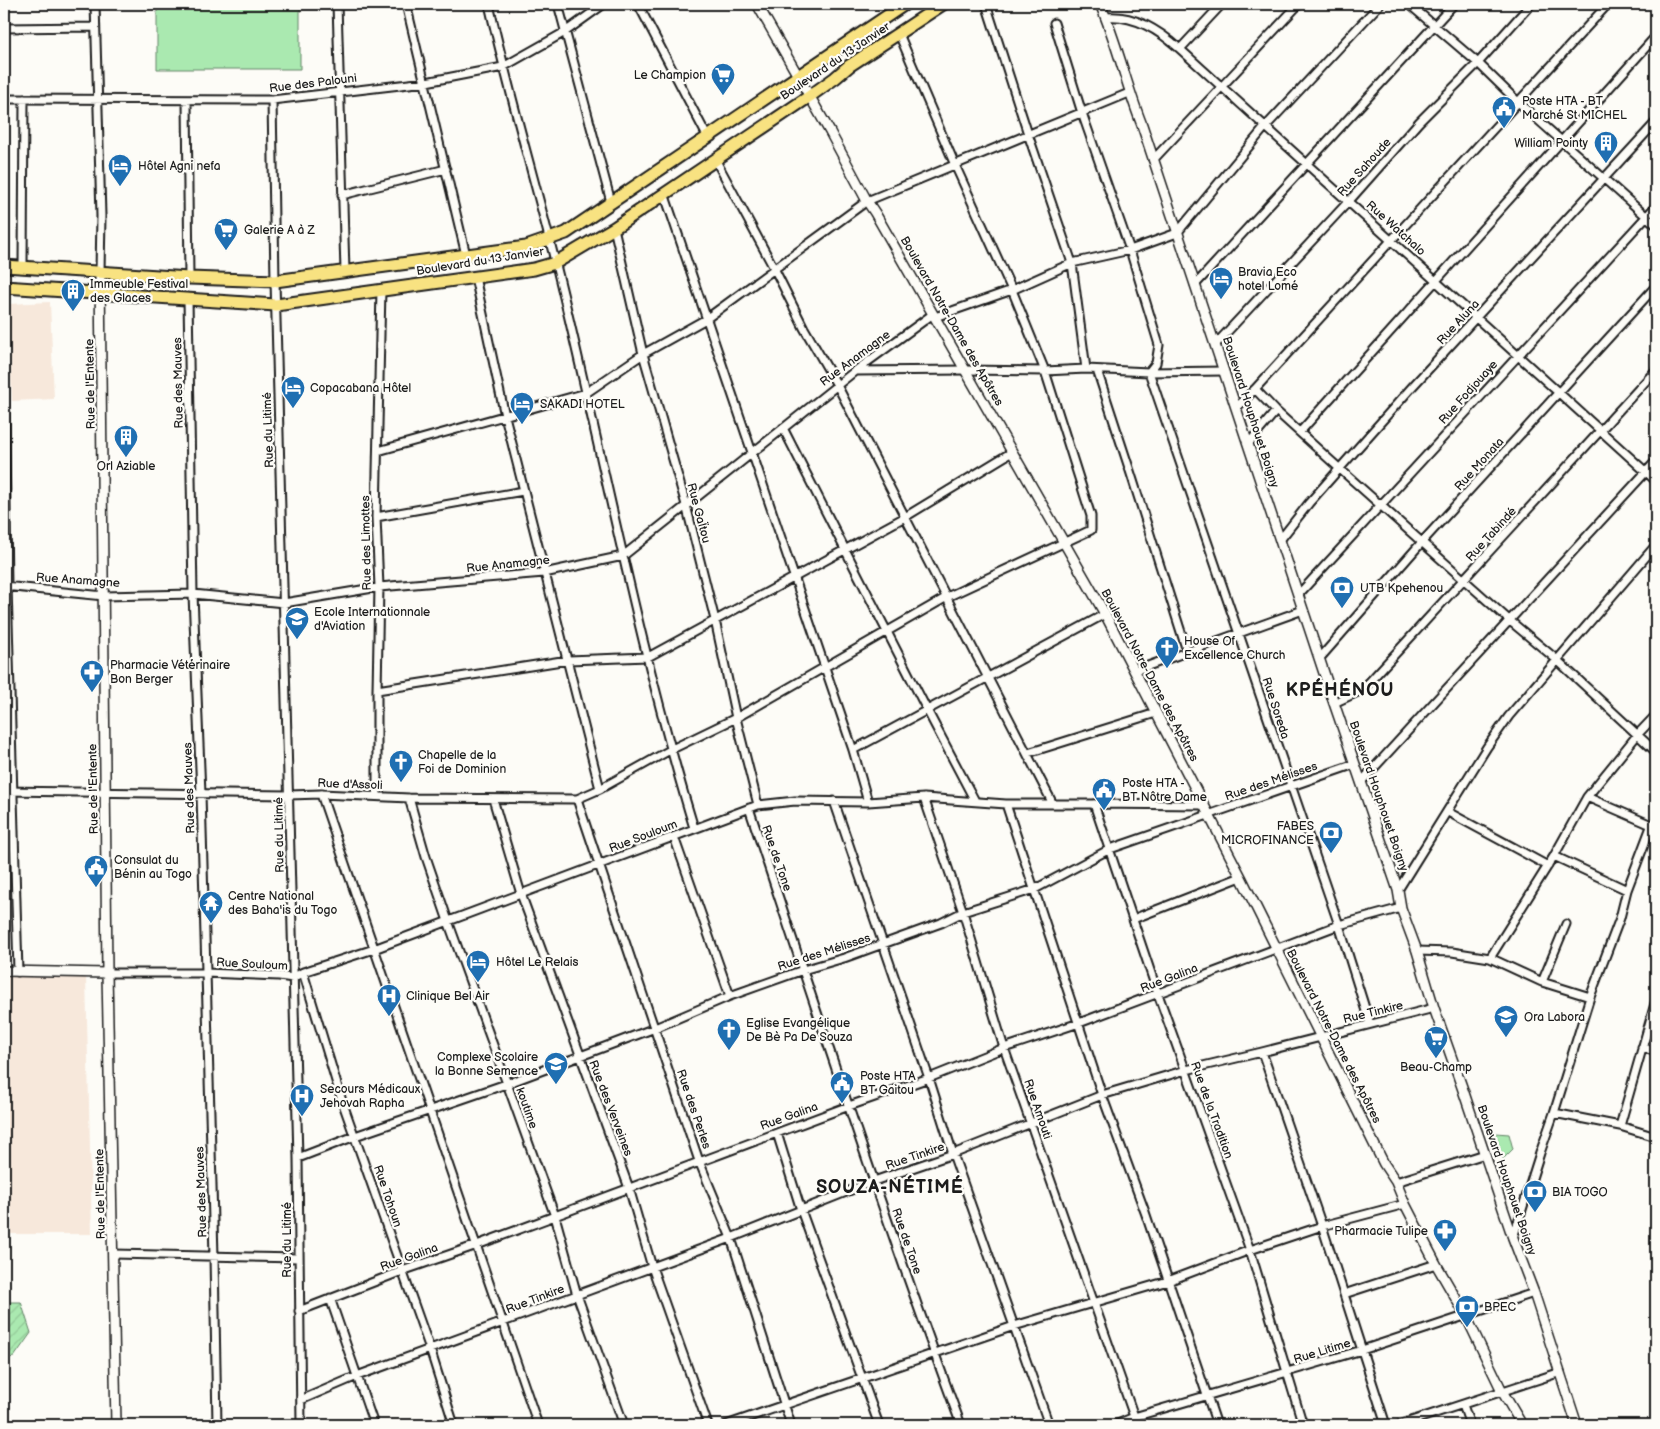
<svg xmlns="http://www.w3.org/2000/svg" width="1660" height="1429" font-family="'Balsamiq Sans',sans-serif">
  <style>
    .built { fill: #f7e8db }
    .green { fill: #aae9b0; stroke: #638266 }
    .garden { fill: url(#garden-furrows); stroke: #638266 }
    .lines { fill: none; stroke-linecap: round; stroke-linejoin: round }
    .minor-casing { stroke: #1c1c1c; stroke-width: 11 }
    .tertiary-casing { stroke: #1c1c1c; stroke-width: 12 }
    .trunk-casing { stroke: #1c1c1c; stroke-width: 15 }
    .minor { stroke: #fdfcf7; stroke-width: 7 }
    .tertiary { stroke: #fdfcf7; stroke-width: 9 }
    .trunk { stroke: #f8e281; stroke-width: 11 }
    .labels { text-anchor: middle; stroke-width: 4.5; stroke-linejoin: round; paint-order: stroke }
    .street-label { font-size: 12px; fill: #1c1c1c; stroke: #fdfcf7 }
    .poi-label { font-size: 12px; fill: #1c1c1c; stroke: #fdfcf7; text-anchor: start }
    .district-label { font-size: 18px; font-weight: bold; letter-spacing: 1px; fill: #1c1c1c; stroke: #fdfcf7 }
  </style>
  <defs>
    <pattern id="garden-furrows" width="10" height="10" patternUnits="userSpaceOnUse" patternTransform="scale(1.25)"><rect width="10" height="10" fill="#aae9b0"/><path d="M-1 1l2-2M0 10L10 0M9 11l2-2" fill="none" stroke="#92c797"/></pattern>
  </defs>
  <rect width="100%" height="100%" fill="#fdfcf7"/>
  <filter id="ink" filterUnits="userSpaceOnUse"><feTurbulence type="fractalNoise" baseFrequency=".02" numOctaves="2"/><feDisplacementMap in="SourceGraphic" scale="10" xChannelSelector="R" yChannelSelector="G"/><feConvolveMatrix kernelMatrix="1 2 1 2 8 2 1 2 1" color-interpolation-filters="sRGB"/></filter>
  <g filter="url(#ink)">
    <path class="built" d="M50 302 54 399 12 401 8 304Z
      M4 974 86 975 92 1234H4Z"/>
    <path class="green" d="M157 4H300V69H157Z
      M1496 1133 1509 1134 1513 1149 1503 1159 1494 1134Z"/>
    <path class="garden" d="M4 1302H21L31 1333 14 1357 4 1359Z"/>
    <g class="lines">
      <defs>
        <path id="minor" d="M95 4 101 216 100 272
          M337 4 345 271
          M406 4 466 255
          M489 4C512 107 543 207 567 310 608 483 642 658 694 828
          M558 4 611 202
          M638 4 708 138
          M986 4 1028 134 1072 263 1086 369
          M1409 4 1478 63 1518 102 1656 225
          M1106 17C1135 14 1160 31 1180 49L1656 481
          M1054 23 1082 113 1130 250 1159 345 1156 363 1149 372 1339 925 1370 1024
          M4 28 95 27
          M1180 49 1222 4
          M4 99 272 100 426 82 503 67 565 32 604 4
          M272 100 275 281 298 1158 301 1425
          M187 101 189 278
          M715 159 774 268 804 328 837 385 1053 804
          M1153 160 1299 4
          M664 193 853 750 868 802
          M342 195 446 169
          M614 228 643 354 686 505 715 620 736 718 758 805
          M23 267 24 99
          M475 277 505 416 600 789
          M1195 285 1454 4
          M188 299 193 594 201 794 214 1256 217 1425
          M935 317 1012 290 1072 263 1130 250 1177 233 1266 126 1380 4
          M1215 345 1349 201 1419 122 1478 63 1531 4
          M4 368 7 586 18 972
          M1097 370 1131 474 1187 651
          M855 371 966 370 1045 371 1086 369 1149 372 1224 371
          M1255 389 1276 411 1340 469 1509 620 1556 659 1656 752
          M1237 407 1255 389 1608 4
          M783 428 927 710 975 801
          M1300 432 1656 36
          M1248 444 1276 411
          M378 451 586 393 643 354 706 319 867 201 1129 93
          M376 517 523 491
          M1280 540 1309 503 1412 387 1656 122
          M4 586 104 596 193 594 284 603 379 587 544 573 623 556 855 371 933 314
          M1298 595 1656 206
          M1320 658 1422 542 1656 286
          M1134 671 1303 610
          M377 690 568 660 648 657 905 517 1012 452
          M1334 703 1362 690 1656 370
          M853 750 1105 614
          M1028 753 1156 713
          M1361 782 1656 461
          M4 791 289 795 321 794 409 798 577 799 600 789 670 750 736 718 947 597 1091 530V516L1045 371 1012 290 955 165 899 34
          M321 794 538 1425
          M377 796V690L379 587 376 517 381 289
          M1587 797 1656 827
          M409 798 426 857 448 921 555 1216 577 1295 624 1425
          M924 798 963 912 1004 1048 1137 1425
          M493 799 521 894 629 1188 652 1267 708 1425
          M577 799 699 1161 731 1238 791 1425
          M834 801 929 1078 953 1154 1049 1425
          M1006 804 1102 1095 1145 1212 1217 1425
          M1094 804 1158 994 1250 1250 1303 1425
          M749 808C818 1015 885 1221 961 1425
          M1448 812 1548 866
          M674 837 730 996
          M1554 856 1627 890
          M1398 890 1487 747 1509 716 1656 545
          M1133 919 1241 877
          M1417 951 1452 952 1490 958 1542 982 1590 997
          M1490 958 1554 856 1587 797 1638 734 1656 715
          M303 972 342 1101 430 1349 454 1425
          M107 973H205L279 976 293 978 303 972 374 949 758 805 795 801 868 802 924 798 1006 804H1094L1203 805
          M1542 982 1566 924
          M1642 1047 1656 1052
          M1262 1052 1322 1226 1386 1425
          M1554 1113 1620 1126 1656 1137
          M1620 1126 1656 1000
          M777 1133 801 1210 879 1425
          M298 1158 355 1136 506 1084 655 1028 730 996 803 970 844 958 941 923 963 912 1035 889 1110 849 1355 764
          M1396 1182 1485 1154
          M1513 1238 1540 1153 1554 1113 1590 997 1620 918 1627 890 1652 824
          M114 1254 299 1258
          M1344 1294 1436 1264
          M330 1298 374 1425
          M299 1311 402 1271 477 1245 849 1106 929 1078 1004 1048 1079 1023 1339 925 1401 908
          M301 1400 357 1376 731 1238 874 1181 953 1154 1102 1095 1186 1070 1262 1052 1434 1008
          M1463 1405 1470 1425
          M726 1425 1014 1326 1168 1281 1250 1250 1322 1226 1405 1204
          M1115 1425 1134 1417 1362 1350 1534 1293
          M1399 1425 1558 1373"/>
        <path id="tertiary" d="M757 4 830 132 867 201 875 213 1105 614 1241 877 1384 1164 1396 1182 1405 1204 1436 1264 1466 1316 1502 1391 1522 1425
          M1100 4C1117 42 1126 85 1142 125L1334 703 1398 890 1401 908 1417 951 1434 1008 1462 1087 1513 1238 1534 1293 1577 1425
          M100 272 107 973 116 1425
          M4 971 107 973"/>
        <path id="trunk" d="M4 266 189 278 275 281 526 247 566 233 905 4
          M4 287 276 305 534 269 555 263 614 228 810 96 835 78 849 66 943 4"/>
      </defs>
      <use href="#minor" class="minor-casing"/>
      <use href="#tertiary" class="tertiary-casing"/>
      <use href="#trunk" class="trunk-casing"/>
      <use href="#minor" class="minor"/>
      <use href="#tertiary" class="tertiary"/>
      <use href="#trunk" class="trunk"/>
    </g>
  </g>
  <defs>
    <symbol id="supermarket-pin" viewBox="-11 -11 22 30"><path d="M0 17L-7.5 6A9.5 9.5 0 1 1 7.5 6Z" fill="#1f6fb2" stroke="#fdfcf7"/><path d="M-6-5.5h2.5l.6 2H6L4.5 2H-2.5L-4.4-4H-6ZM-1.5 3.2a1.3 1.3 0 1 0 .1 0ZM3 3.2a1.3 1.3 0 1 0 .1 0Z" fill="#fff"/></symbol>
    <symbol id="civic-pin" viewBox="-11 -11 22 30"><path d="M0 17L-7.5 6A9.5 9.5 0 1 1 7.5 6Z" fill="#1f6fb2" stroke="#fdfcf7"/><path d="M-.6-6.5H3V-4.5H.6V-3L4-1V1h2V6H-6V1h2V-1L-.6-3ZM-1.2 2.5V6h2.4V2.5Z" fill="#fff"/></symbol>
    <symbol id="building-pin" viewBox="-11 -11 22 30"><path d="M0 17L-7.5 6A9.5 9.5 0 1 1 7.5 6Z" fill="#1f6fb2" stroke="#fdfcf7"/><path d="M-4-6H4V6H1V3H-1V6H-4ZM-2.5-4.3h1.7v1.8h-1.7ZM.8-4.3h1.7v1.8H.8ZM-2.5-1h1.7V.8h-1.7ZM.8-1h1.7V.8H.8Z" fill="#fff"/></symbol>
    <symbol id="hotel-pin" viewBox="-11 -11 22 30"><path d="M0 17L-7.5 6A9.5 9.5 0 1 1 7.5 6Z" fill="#1f6fb2" stroke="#fdfcf7"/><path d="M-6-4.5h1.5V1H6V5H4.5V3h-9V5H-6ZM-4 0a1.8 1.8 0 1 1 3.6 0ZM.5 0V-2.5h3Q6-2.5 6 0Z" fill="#fff"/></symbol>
    <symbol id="bank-pin" viewBox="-11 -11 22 30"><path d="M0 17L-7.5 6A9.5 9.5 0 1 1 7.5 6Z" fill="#1f6fb2" stroke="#fdfcf7"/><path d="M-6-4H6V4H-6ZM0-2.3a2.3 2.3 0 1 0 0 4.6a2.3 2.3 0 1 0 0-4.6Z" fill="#fff"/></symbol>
    <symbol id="school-pin" viewBox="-11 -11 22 30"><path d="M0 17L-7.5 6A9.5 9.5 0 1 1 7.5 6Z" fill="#1f6fb2" stroke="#fdfcf7"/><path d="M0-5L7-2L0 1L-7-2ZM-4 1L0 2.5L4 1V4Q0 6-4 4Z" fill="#fff"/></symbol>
    <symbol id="church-pin" viewBox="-11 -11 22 30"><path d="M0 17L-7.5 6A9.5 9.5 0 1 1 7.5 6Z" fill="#1f6fb2" stroke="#fdfcf7"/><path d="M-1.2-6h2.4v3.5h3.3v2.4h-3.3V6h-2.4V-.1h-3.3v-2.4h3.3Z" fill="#fff"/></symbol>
    <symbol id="pharmacy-pin" viewBox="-11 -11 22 30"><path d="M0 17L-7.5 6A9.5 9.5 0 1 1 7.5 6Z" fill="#1f6fb2" stroke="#fdfcf7"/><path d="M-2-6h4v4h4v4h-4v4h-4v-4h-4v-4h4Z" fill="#fff"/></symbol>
    <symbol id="temple-pin" viewBox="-11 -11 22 30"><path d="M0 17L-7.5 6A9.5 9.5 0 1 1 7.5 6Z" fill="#1f6fb2" stroke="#fdfcf7"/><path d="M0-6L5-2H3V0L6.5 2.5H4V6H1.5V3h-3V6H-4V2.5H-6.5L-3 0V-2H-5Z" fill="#fff"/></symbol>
    <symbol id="hospital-pin" viewBox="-11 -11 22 30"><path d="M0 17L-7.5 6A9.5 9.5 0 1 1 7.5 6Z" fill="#1f6fb2" stroke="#fdfcf7"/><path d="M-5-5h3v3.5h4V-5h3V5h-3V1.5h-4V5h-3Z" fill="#fff"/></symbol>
  </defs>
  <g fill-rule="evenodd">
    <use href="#supermarket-pin" x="709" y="61" width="28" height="38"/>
    <use href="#civic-pin" x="1490" y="94" width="28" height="38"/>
    <use href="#building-pin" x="1592" y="129" width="28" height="38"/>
    <use href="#hotel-pin" x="106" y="152" width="28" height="38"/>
    <use href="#supermarket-pin" x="212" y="216" width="28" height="38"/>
    <use href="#hotel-pin" x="1207" y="265" width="28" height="38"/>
    <use href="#building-pin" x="59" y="277" width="28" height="38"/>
    <use href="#hotel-pin" x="279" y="374" width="28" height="38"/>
    <use href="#hotel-pin" x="508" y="390" width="28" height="38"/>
    <use href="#building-pin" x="112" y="423" width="28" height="38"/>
    <use href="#bank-pin" x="1328" y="574" width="28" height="38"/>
    <use href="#school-pin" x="283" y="605" width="28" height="38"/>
    <use href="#church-pin" x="1153" y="634" width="28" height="38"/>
    <use href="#pharmacy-pin" x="78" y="658" width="28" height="38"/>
    <use href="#church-pin" x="387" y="748" width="28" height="38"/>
    <use href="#civic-pin" x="1090" y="776" width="28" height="38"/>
    <use href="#bank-pin" x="1317" y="819" width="28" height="38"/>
    <use href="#civic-pin" x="82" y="853" width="28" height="38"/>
    <use href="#temple-pin" x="197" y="889" width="28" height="38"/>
    <use href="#hotel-pin" x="464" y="948" width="28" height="38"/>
    <use href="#hospital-pin" x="375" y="982" width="28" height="38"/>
    <use href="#school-pin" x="1492" y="1003" width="28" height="38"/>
    <use href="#church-pin" x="715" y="1016" width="28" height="38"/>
    <use href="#supermarket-pin" x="1422" y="1024" width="28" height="38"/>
    <use href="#school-pin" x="542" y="1050" width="28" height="38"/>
    <use href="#civic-pin" x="828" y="1069" width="28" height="38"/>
    <use href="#hospital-pin" x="288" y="1082" width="28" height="38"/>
    <use href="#bank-pin" x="1521" y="1178" width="28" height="38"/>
    <use href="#pharmacy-pin" x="1431" y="1217" width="28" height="38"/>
    <use href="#bank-pin" x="1453" y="1293" width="28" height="38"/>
  </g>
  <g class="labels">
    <g class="street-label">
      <text transform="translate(835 61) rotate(-34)" y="4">Boulevard du 13 Janvier</text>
      <text transform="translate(313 83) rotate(-7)" y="4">Rue des Palouni</text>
      <text transform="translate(1364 167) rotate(-48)" y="4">Rue Sahoude</text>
      <text transform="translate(1396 228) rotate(42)" y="4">Rue Watchalo</text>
      <text transform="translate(480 261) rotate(-9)" y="4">Boulevard du 13 Janvier</text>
      <text transform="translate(952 321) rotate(60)" y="4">Boulevard Notre-Dame des Apôtres</text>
      <text transform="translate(1458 322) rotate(-47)" y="4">Rue Aluna</text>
      <text transform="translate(855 358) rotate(-37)" y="4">Rue Anamagne</text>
      <text transform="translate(178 383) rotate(-91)" y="4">Rue des Mauves</text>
      <text transform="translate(90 384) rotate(-91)" y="4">Rue de l'Entente</text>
      <text transform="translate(1468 392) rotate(-48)" y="4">Rue Fodjouaye</text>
      <text transform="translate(1251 412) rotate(72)" y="4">Boulevard Houphouet Boigny</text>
      <text transform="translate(268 430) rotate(-92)" y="4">Rue du Litimé</text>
      <text transform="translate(1479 464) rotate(-48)" y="4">Rue Monata</text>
      <text transform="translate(699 513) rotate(75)" y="4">Rue GaÏtou</text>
      <text transform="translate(1491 534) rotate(-48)" y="4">Rue Tabindé</text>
      <text transform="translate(366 543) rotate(-91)" y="4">Rue des Limottes</text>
      <text transform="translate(508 564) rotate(-6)" y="4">Rue Anamagne</text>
      <text transform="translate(78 580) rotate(4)" y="4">Rue Anamagne</text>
      <text transform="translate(1150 675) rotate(62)" y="4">Boulevard Notre-Dame des Apôtres</text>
      <text transform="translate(1276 708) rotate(72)" y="4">Rue Soreda</text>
      <text transform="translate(1271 781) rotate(-19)" y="4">Rue des Mélisses</text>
      <text transform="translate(350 784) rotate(2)" y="4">Rue d'Assoli</text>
      <text transform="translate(189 788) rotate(-92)" y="4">Rue des Mauves</text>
      <text transform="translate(93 789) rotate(-91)" y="4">Rue de l'Entente</text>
      <text transform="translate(1379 796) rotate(71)" y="4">Boulevard Houphouet Boigny</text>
      <text transform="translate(279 835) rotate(-91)" y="4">Rue du Litimé</text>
      <text transform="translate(643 836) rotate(-21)" y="4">Rue Souloum</text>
      <text transform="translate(777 858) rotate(71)" y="4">Rue de Tone</text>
      <text transform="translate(824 952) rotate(-18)" y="4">Rue des Mélisses</text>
      <text transform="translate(252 964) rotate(3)" y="4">Rue Souloum</text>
      <text transform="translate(1169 978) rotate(-21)" y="4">Rue Galina</text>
      <text transform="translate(1373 1012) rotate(-14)" y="4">Rue Tinkire</text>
      <text transform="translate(1334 1036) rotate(63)" y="4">Boulevard Notre-Dame des Apôtres</text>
      <text transform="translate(527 1108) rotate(70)" y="4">koutime</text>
      <text transform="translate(611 1108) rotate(69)" y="4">Rue des Verveines</text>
      <text transform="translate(694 1109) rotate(71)" y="4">Rue des Perles</text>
      <text transform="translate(1038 1109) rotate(71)" y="4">Rue Amouti</text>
      <text transform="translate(1212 1110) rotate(70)" y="4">Rue de la Tradition</text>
      <text transform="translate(789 1116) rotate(-20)" y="4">Rue Galina</text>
      <text transform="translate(915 1156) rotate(-19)" y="4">Rue Tinkire</text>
      <text transform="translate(1507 1180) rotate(71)" y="4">Boulevard Houphouet Boigny</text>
      <text transform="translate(201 1192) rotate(-92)" y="4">Rue des Mauves</text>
      <text transform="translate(100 1194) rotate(-91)" y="4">Rue de l'Entente</text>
      <text transform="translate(388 1196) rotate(71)" y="4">Rue Tohoun</text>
      <text transform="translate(287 1240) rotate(-90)" y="4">Rue du Litimé</text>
      <text transform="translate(907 1241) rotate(71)" y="4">Rue de Tone</text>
      <text transform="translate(409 1257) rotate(-20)" y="4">Rue Galina</text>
      <text transform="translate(535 1299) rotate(-21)" y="4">Rue Tinkire</text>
      <text transform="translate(1322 1351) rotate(-17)" y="4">Rue Litime</text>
    </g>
    <g class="poi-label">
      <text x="706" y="79" text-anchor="end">Le Champion</text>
      <text x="1522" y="105">Poste HTA - BT<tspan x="1522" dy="14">Marché St MICHEL</tspan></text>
      <text x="1588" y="147" text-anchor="end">William Pointy</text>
      <text x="138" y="170">Hôtel Agni nefa</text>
      <text x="244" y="234">Galerie A à Z</text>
      <text x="1238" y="276">Bravia Eco<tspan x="1238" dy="14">hotel Lomé</tspan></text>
      <text x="90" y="288">Immeuble Festival<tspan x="90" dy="14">des Glaces</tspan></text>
      <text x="310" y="392">Copacabana Hôtel</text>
      <text x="540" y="408">SAKADI HOTEL</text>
      <text x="126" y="470" text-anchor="middle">Orl Aziable</text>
      <text x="1360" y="592">UTB Kpehenou</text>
      <text x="314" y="616">Ecole Internationnale<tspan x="314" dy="14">d'Aviation</tspan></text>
      <text x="1184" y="645">House Of<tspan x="1184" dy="14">Excellence Church</tspan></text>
      <text x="110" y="669">Pharmacie Vétérinaire<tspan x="110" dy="14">Bon Berger</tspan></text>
      <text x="418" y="759">Chapelle de la<tspan x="418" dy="14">Foi de Dominion</tspan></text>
      <text x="1122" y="787">Poste HTA -<tspan x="1122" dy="14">BT Nôtre Dame</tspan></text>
      <text x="1314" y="830" text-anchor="end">FABES<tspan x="1314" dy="14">MICROFINANCE</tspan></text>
      <text x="114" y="864">Consulat du<tspan x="114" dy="14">Bénin au Togo</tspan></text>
      <text x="228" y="900">Centre National<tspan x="228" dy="14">des Baha'is du Togo</tspan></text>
      <text x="496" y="966">Hôtel Le Relais</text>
      <text x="406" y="1000">Clinique Bel Air</text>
      <text x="1524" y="1021">Ora Labora</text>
      <text x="746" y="1027">Eglise Evangélique<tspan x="746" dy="14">De Bè Pa De Souza</tspan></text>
      <text x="538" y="1061" text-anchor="end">Complexe Scolaire<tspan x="538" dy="14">la Bonne Semence</tspan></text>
      <text x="1436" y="1071" text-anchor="middle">Beau-Champ</text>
      <text x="860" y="1080">Poste HTA<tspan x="860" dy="14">BT Gaitou</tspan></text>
      <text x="320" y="1093">Secours Médicaux<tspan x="320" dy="14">Jehovah Rapha</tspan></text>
      <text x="1552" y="1196">BIA TOGO</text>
      <text x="1428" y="1235" text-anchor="end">Pharmacie Tulipe</text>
      <text x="1484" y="1311">BPEC</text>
    </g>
    <g class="district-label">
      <text x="1340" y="696">KPÉHÉNOU</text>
      <text x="890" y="1193">SOUZA-NÉTIMÉ</text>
    </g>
  </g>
  <rect width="1660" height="1429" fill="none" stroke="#fdfcf7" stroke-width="20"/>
  <rect x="10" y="10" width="1640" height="1409" fill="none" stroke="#1c1c1c" stroke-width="2" filter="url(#ink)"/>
</svg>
